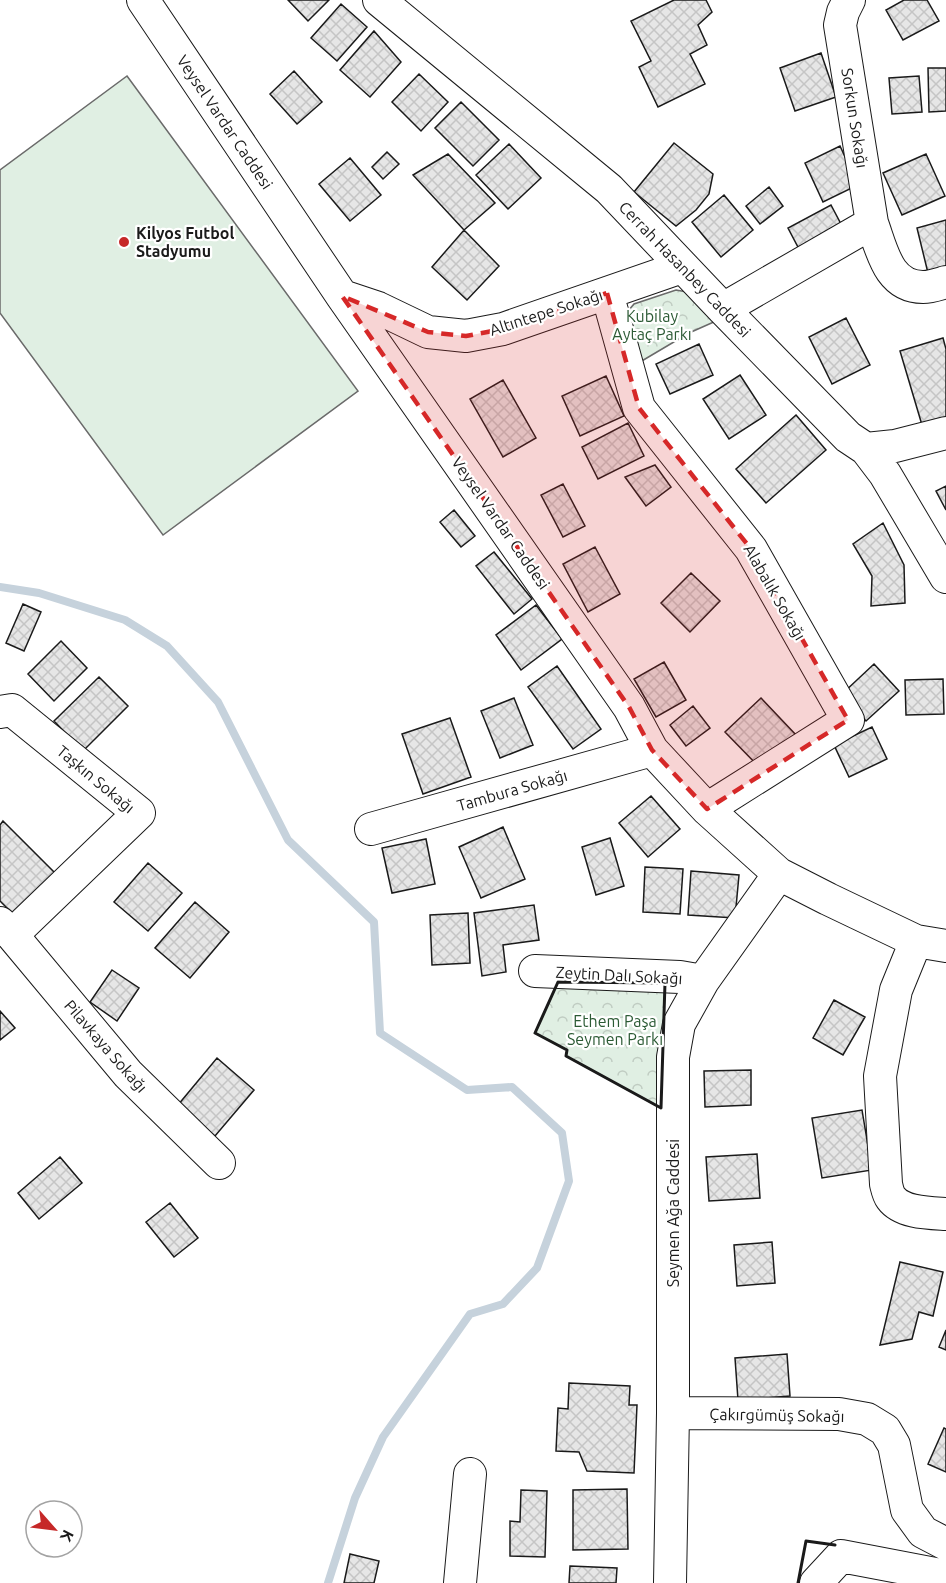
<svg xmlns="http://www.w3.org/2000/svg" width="946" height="1583" font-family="Ubuntu,sans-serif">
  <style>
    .forest { fill: url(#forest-crowns); stroke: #6a6a6a; stroke-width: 1.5 }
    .pitch { fill: #e0efe3; stroke: #6a6a6a; stroke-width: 1.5 }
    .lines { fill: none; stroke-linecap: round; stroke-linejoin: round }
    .stream { stroke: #c6d2dc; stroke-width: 8 }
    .building { fill: url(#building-cross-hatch); stroke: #1a1a1a; stroke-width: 1.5 }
    .minor-casing { stroke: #1a1a1a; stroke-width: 34 }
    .minor { stroke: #fff; stroke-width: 32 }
    .wall { stroke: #1a1a1a; stroke-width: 3 }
    .marked { fill: #d62828; fill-opacity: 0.2; stroke: #d62828; stroke-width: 4.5; stroke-dasharray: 12 8; stroke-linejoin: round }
    .poi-dot { fill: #c62828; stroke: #fff; stroke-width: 2 }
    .labels { text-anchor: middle; stroke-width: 4.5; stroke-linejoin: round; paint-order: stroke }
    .street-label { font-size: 16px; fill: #1a1a1a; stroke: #fff }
    .poi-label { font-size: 16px; font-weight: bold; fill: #1a1a1a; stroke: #fff; text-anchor: start }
    .park-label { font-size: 16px; fill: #2b5a34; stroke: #fff }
  </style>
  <defs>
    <pattern id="forest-crowns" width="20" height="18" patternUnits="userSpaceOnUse" patternTransform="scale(1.5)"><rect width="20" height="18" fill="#e0efe3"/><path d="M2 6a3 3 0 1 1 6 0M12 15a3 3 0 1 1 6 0" fill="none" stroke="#c0ccc2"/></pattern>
    <pattern id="building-cross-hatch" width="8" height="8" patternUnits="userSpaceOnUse" patternTransform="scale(1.5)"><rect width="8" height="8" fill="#e6e6e6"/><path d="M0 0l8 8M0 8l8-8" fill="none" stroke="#c5c5c5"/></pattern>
  </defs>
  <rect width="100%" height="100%" fill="#fff"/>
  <path class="forest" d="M676 290 698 294 725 317 689 333 635 365 623 317 634 304Z
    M558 982 665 983 661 1108 566 1056 567 1050 535 1033Z"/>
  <path class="pitch" d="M127 76 358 391 163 535 0 313V170Z"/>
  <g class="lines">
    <path class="stream" d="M0 587 39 593 125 620 167 646 218 702 288 840 374 922 380 1033 467 1090 512 1087 562 1133 569 1181 537 1268 503 1304 470 1314 383 1437 355 1498 328 1583"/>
  </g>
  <path class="building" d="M288 0H329L308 21Z
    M674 0H706L712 12 698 25 707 45 690 54 705 84 658 107 639 67 651 61 631 21Z
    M904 0H927L939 21 903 40 886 10Z
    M341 4 367 27 337 61 311 38Z
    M374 31 401 62 370 97 340 70Z
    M821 53 836 97 795 111 780 68Z
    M928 68H946V111L929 112Z
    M294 71 322 102 297 124 270 94Z
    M419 74 448 102 421 131 392 102Z
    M919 76 922 112 892 114 889 78Z
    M461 102 499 140 473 166 435 128Z
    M674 143 713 174 709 194 696 210 676 226 634 192Z
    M509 144 541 178 508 209 476 175Z
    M840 146 858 185 823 202 805 163Z
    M387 152 399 164 383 179 372 167Z
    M448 154 495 203 464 230 413 175Z
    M926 154 945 196 902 215 883 173Z
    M350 158 381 195 350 221 319 184Z
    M769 187 783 206 760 224 746 206Z
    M724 195 753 230 721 257 692 222Z
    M831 205 842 226 799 249 788 228Z
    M946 220V268L928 273 917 228Z
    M464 230 499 266 467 300 432 267Z
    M846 318 870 365 832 384 809 337Z
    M943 338 946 349V417L922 425 900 351Z
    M699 344 713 375 670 394 656 364Z
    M740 375 766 415 729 439 703 399Z
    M606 376 624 416 580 436 562 396Z
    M503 380 536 438 503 457 470 399Z
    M796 415 826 450 766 503 736 469Z
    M628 423 644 456 598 479 582 447Z
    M655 465 671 487 646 506 625 477Z
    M563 484 585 526 563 537 541 495Z
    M946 486V510L936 491Z
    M454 510 475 536 461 547 440 522Z
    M883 523 904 565 905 603 871 606 872 576 853 544Z
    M595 547 620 594 588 612 563 564Z
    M494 552 532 599 514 614 476 566Z
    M691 573 720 601 690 632 661 603Z
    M23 604 41 612 24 651 6 643Z
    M536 605 562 639 521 670 496 635Z
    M61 641 87 668 54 701 28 674Z
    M664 662 686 700 656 717 634 679Z
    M874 664 899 691 866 721 842 694Z
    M557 666 601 729 573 749 528 687Z
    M99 677 128 706 83 751 54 721Z
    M943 679 944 714 906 715 905 680Z
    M514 698 533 745 500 758 481 711Z
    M761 698 797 736 762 770 725 732Z
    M693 706 710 728 686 746 670 725Z
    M450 718 471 777 423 794 402 734Z
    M872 727 887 759 849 777 834 745Z
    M651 796 680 829 648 857 619 823Z
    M3 821 55 873 14 915 0 901V825Z
    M503 827 525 879 481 898 459 847Z
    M610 838 624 886 596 895 582 847Z
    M426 839 435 884 392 893 382 848Z
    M148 863 182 893 148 931 114 902Z
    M645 867 683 869 680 914 643 912Z
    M691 871 739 875 735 918 688 915Z
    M195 902 229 932 190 978 155 948Z
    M534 905 539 940 503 945 506 972 482 976 474 913Z
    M468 913 470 963 432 965 430 915Z
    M112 970 139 988 117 1021 90 1002Z
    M834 1000 865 1017 843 1055 813 1038Z
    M0 1011 15 1028 0 1040Z
    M217 1058 254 1090 215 1136 178 1105Z
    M751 1070V1105L705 1107 704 1071Z
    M862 1110 872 1170 822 1178 812 1118Z
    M757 1154 760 1198 709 1201 706 1157Z
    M60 1157 82 1183 39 1219 18 1193Z
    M170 1203 198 1238 174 1257 146 1222Z
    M772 1242 775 1283 737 1286 734 1245Z
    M900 1262 943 1272 933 1316 919 1312 912 1339 880 1345Z
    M946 1330V1350L939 1347Z
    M787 1354 790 1396 738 1400 735 1358Z
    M569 1383 630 1386 629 1405H637L634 1473 587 1471 579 1452 556 1451 558 1408 568 1409Z
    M944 1428 946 1429V1472L928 1464Z
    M627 1489 628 1549 573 1550V1490Z
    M521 1490 547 1491 545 1557 510 1556V1521L520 1522Z
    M350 1554 379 1561 374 1583H344Z
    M570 1566 617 1568 616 1583H569Z"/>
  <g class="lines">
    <defs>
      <path id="minor" d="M143 0 342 296 629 707 652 750 707 809 779 874 828 899 916 941 946 946
        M379 0 609 189 723 309 848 437 866 449 885 474 946 577
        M849 0 843 12 840 25 872 223
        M607 293 639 408 751 549 848 720 707 809
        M342 296 378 308 428 332 466 336 503 329 682 267
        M723 309 872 223C882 250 888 287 923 287 931 287 939 284 946 282
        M866 449 895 446 946 433
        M0 712 12 710 139 813 12 935
        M371 829 652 750
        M0 923 12 935 128 1074 219 1163
        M916 941 896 990 880 1076 886 1184C887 1188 888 1194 891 1198 902 1213 929 1213 946 1214
        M535 971 680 977 703 981
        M673 1413 839 1414 867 1419 885 1430 894 1445 907 1510 923 1532 946 1544
        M460 1583 470 1474
        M670 1583 673 1413V1057L679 1024 703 981 779 874
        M816 1583 841 1556 946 1576"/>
    </defs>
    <use href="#minor" class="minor-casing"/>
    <use href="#minor" class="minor"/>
    <path class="wall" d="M558 982 665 983 661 1108 566 1056 567 1050 535 1033Z
      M798 1583 806 1541 835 1545"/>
  </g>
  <path class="marked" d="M607 293 639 408 751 549 848 720 707 809 652 750 629 707 342 296 428 332 466 336 503 329Z"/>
  <circle class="poi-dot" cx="124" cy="242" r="6"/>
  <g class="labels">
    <g class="street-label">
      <text transform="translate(855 118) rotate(81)" y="6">Sorkun Sokağı</text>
      <text transform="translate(225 122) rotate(56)" y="6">Veysel Vardar Caddesi</text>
      <text transform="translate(685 269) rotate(46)" y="6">Cerrah Hasanbey Caddesi</text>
      <text transform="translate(546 312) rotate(-18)" y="6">Altıntepe Sokağı</text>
      <text transform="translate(501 523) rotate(55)" y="6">Veysel Vardar Caddesi</text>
      <text transform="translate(775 592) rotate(60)" y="6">Alabalık Sokağı</text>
      <text transform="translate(96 779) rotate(40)" y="6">Taşkın Sokağı</text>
      <text transform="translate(512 790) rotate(-16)" y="6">Tambura Sokağı</text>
      <text transform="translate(619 975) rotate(3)" y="6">Zeytin Dalı Sokağı</text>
      <text transform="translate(106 1046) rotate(49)" y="6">Pilavkaya Sokağı</text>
      <text transform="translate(673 1213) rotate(-90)" y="6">Seymen Ağa Caddesi</text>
      <text transform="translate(777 1415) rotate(1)" y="6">Çakırgümüş Sokağı</text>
    </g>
    <g class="poi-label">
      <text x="136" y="239">Kilyos Futbol<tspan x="136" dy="18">Stadyumu</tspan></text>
    </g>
    <g class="park-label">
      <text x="652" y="322">Kubilay<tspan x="652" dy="18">Aytaç Parkı</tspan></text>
      <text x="615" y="1027">Ethem Paşa<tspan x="615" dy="18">Seymen Parkı</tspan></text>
    </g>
  </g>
  <g transform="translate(54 1529) rotate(118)"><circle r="28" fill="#ffffff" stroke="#a3a3a3" stroke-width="1.5"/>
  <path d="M0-4.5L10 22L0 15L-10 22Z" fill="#c62828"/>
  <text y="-9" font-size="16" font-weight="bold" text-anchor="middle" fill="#1a1a1a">K</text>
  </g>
</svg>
